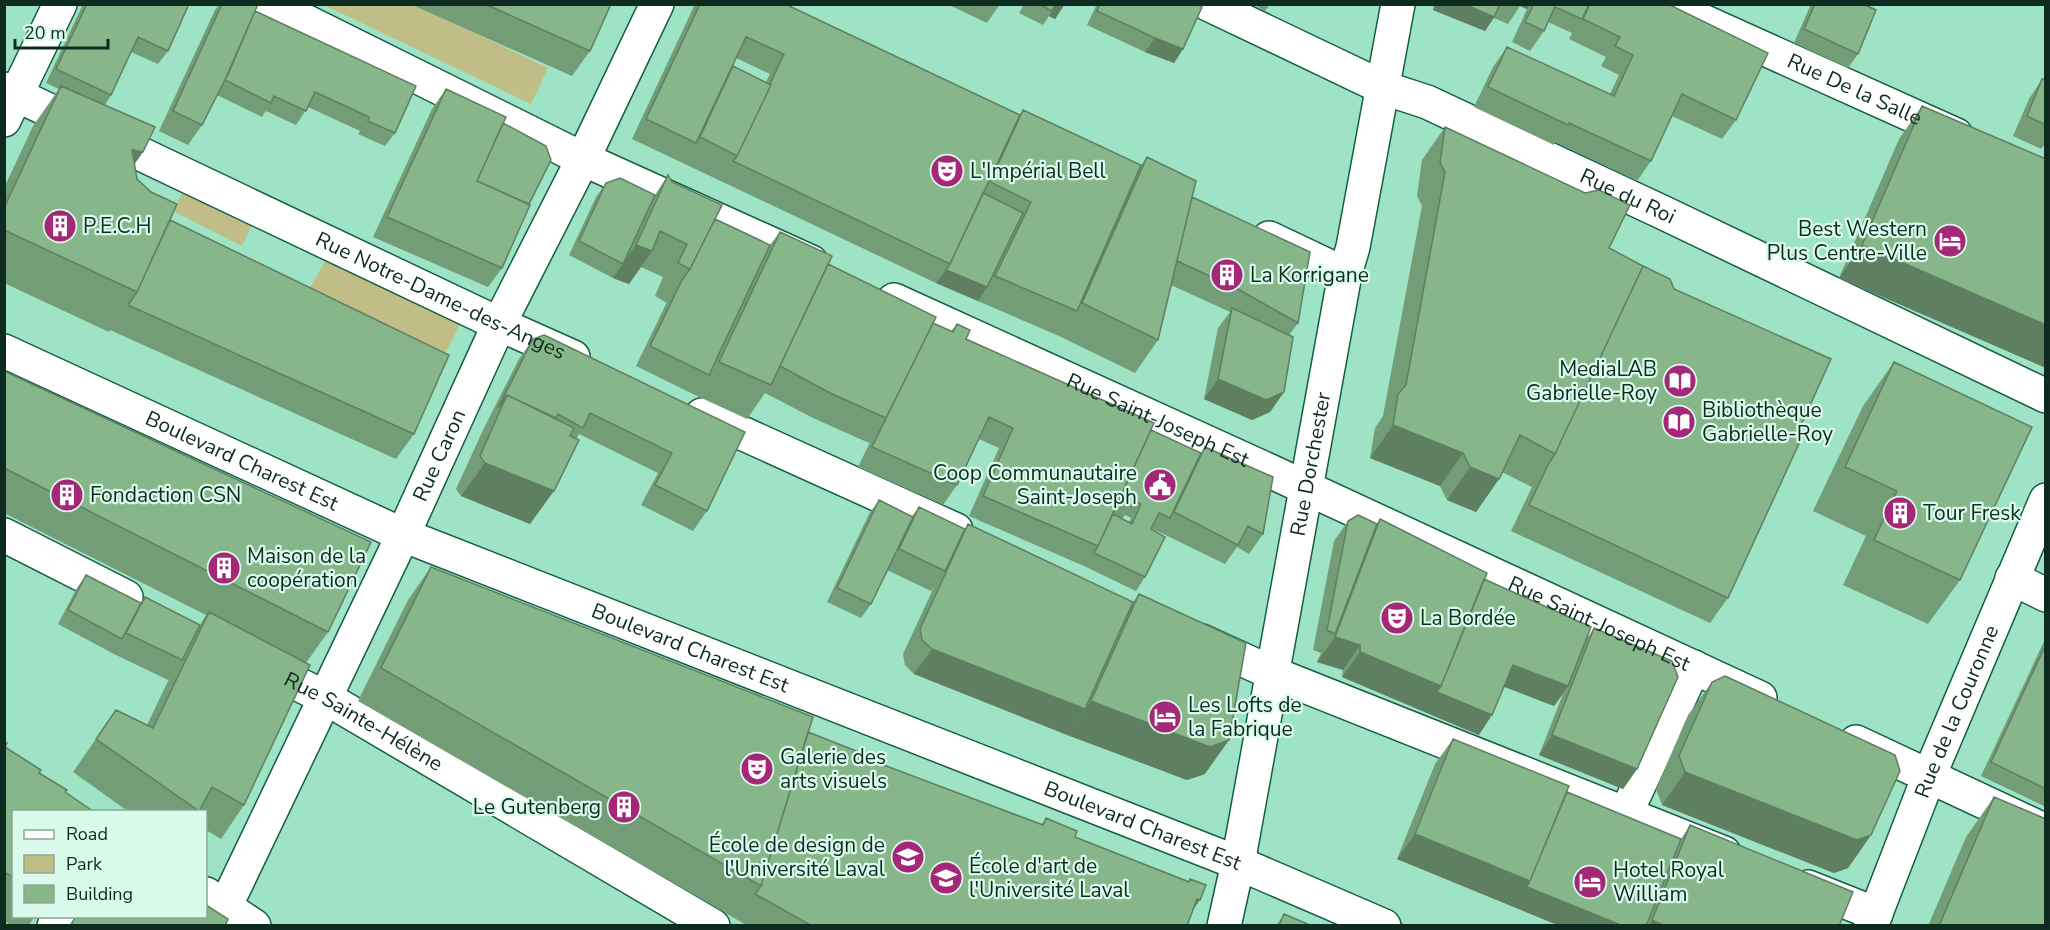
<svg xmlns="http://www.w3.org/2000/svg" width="2050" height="930" font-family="'Nunito Sans',sans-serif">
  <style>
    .green { fill: #c0be86 }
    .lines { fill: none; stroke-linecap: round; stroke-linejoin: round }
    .minor-casing { stroke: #145e46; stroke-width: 36 }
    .major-casing { stroke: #145e46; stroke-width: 36 }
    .minor { stroke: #fff; stroke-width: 33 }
    .major { stroke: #fff; stroke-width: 33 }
    .wall { fill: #739d76; fill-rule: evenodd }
    .shaded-wall { fill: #5e7f60 }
    .building { fill: #86b689; stroke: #5e7f60; stroke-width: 1.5 }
    .labels { text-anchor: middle; stroke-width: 4.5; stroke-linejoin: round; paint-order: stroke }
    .street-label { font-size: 21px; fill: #0e2b20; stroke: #dafbec }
    .poi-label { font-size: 21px; fill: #0e2b20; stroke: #dafbec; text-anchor: start }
  </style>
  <rect width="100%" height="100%" fill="#9ee3c6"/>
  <path class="green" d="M324 5H416L548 68 531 104Z
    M185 187 254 221 242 246 173 211Z
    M334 245 468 309 431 380 295 314Z"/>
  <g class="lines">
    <defs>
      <g id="minor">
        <path d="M271 4 583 159 811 262"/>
        <path id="s1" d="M1208 4 1384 88 1427 102 1664 213 2046 396"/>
        <path id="s2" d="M1665 4 1956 135"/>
        <path id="s3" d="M4 89 499 324 573 357"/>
        <path d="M4 120 60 4"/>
        <path d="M1269 238 1345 274"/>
        <path id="s4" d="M894 300 1272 472 1760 698"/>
        <path d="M702 415 956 530"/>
        <path d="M4 535 126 597"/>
        <path d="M2012 578 2046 595"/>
        <path d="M1202 641 1272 673 1724 853"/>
        <path id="s5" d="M260 665 326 698 713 926"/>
        <path d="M1856 742 2046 831"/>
        <path d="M1626 813 1694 667"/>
        <path d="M1808 887 1876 914"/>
        <path d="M206 894 254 926"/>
        <path id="s6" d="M225 907 403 535 499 324 583 159 657 4"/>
        <path d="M54 926 60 916"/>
      </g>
      <g id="major">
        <path id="s7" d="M4 351 403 535 1238 863 1384 926"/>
        <path id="s8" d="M1224 926 1238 863 1345 274 1353 247 1398 4"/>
        <path id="s9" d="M1871 926 1929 776 2046 500"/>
      </g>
    </defs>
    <use href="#minor" class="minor-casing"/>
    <use href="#major" class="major-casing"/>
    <use href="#minor" class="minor"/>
    <use href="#major" class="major"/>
  </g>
  <path class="wall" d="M83 4H189L168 51 158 64 131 52 111 95 105 105 143 152 134 164 137 179 170 220 414 434 396 459 110 330 109 332 4 283V188L33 126 59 89 46 83Z
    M219 4H258L255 11 395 133 385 146 358 134 360 131 308 107 296 125 266 111 262 117 217 95 202 125 188 145 159 131 215 10Z
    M410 4H611L590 51 572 76Z
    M695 4H785L1020 115 1023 110 1141 165 1147 157 1192 197 1298 323 1289 335 1284 392 1270 412 1252 420 1204 399 1218 328 1230 312 1171 285 1158 340 1135 373 1059 336 936 283 632 139ZM736 58 770 74 766 82 733 66 730 70Z
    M947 4H1000L987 23Z
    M1019 4H1065L1055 19 1049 16 1043 25 1019 13 1023 6Z
    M1097 4H1197L1183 49 1174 63 1145 52 1087 25Z
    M1253 4H1270L1265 11Z
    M1434 4H1668L1736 120 1722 139 1672 116 1651 161 1637 181 1555 142 1554 145 1474 107 1493 67 1507 47 1610 94 1619 75 1601 66 1606 57 1569 39 1572 33 1548 22 1544 31 1530 51 1512 42 1527 9 1520 6 1508 24 1494 18 1485 31 1433 10Z
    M1811 4H1863L1858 54 1848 68 1794 43Z
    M2042 79H2046V143L2041 149 2013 136 2029 99Z
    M446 89 503 123 529 204 502 268 488 287 373 237 432 109Z
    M1922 106 2046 159V368L1839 278 1899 139Z
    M1445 127 1609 248 1674 289 1797 434 1728 598 1710 623 1511 531 1532 487 1502 472 1499 479 1476 512 1447 500 1440 486 1370 458 1375 428 1383 416 1422 206 1417 196 1422 160Z
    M668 175 672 182 715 219 770 245 780 232 828 264 933 323 951 331 957 324 966 339 1151 430 1201 453 1205 447 1263 534 1249 554 1237 547 1225 564 1151 528 1145 577 1136 591 1084 566 969 516 999 448 979 439 957 485 943 505 858 467 871 440 869 443 813 418 765 393 747 419 695 395 636 366 668 300 667 303 655 296 663 277 641 267 629 284 613 278 569 255 596 197 606 183 655 195ZM1125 515 1131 518 1129 522 1122 519Z
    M533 339 745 432 707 511 693 531 641 505 658 473 579 434 530 524 461 496 456 489 484 428 519 359Z
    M1894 362 1960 580 1928 624 1843 585 1866 536 1813 511 1863 406Z
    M4 371 328 632 306 663 244 805 221 839 206 830V812H129L73 772 116 710 147 725 169 679 168 680 112 653 58 624 77 588 86 575 140 603 145 597 200 625 206 615 4 513Z
    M879 500 912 516 919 507 965 529 968 524 1133 602 1139 594 1205 774 1187 780 914 674 905 665 903 654 934 587 931 591 887 570 871 604 861 618 827 602 869 514Z
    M1380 519 1484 579 1586 640 1594 628 1637 769 1623 789 1539 755 1563 694 1554 706 1504 686 1479 735 1342 677 1343 670 1317 662 1321 653 1313 650 1334 541 1348 521 1377 524Z
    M431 567 808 732 873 761 1042 824 1046 818 1075 837 1189 881 1190 879 1193 910 1187 926H748L358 701 408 600Z
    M2046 637V807L1981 776Z
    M1712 682 1871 835 1848 868 1834 873 1662 805 1656 789 1688 715Z
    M1453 739 1567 792 1681 839 1690 825 1839 926H1560L1397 859 1435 764Z
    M4 742 14 812V916H35L28 926H12L4 921Z
    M1994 797 2046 926H1928L1966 837Z
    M1284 914 1312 926H1276Z"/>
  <path class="shaded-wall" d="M1054 4 1064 5 1055 19 1049 16 1052 11Z
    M1437 4H1464L1494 17 1485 31 1433 10Z
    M1522 4H1530L1527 9 1520 6Z
    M1155 38 1183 49 1174 63 1145 52Z
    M132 150 143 152 115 192Z
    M636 245 652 251 629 284 613 278Z
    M1862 245 2046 325V368L1839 278Z
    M946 270 987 287 978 301 936 283Z
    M1218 379 1284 392 1270 412 1252 420 1204 399Z
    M1393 425 1463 453 1440 486 1370 458Z
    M485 463 554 491 530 524 461 496Z
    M1470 467 1499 479 1476 512 1447 500Z
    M1335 637 1360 645 1343 670 1317 662Z
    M932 649 1085 709 1067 735 914 674Z
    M1360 652 1441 686 1492 715 1479 735 1342 677Z
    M1513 665 1568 686 1554 706 1499 685Z
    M1091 701 1229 740 1205 774 1187 780 1067 735Z
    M1552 735 1637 769 1623 789 1539 755Z
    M1685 772 1871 835 1848 868 1834 873 1662 805Z
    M1415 834 1530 881 1623 926H1560L1397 859Z
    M1197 899 1200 900 1182 925Z
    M1652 920 1665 926H1648Z"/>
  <path class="building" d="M87 4H189L168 51 138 37 111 95 56 69Z
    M222 4H258L229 72 202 125 173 111Z
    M485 4H611L590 51Z
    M700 4H785L1020 115 950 264 733 161 737 156 771 85 770 84 784 54 746 37 696 143 646 119Z
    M1039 4H1055L1052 11Z
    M1100 4H1197L1202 7 1183 49 1155 38 1097 11Z
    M1464 4H1500L1494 17Z
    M1534 4H1556L1544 31 1525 22Z
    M1556 4H1589L1582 19 1555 7Z
    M1590 4H1668L1768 53 1736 120 1682 94 1651 161 1569 123 1568 125 1488 87 1507 47 1614 96 1633 55 1615 46 1620 37 1583 19Z
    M1815 4H1863L1876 10 1858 54 1804 29Z
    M255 11 416 86 395 133 368 121 369 117 315 92 306 111 274 96 271 103 225 80Z
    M733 66 771 85 737 156 700 137Z
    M2042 79H2046V125L2027 116Z
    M61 86 155 127 143 152 132 150 137 179 151 192 177 204 137 292 4 230V208Z
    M446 89 506 117 477 181 530 205 502 268 387 217Z
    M1922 106 2046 159V325L1862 245Z
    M1023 110 1141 165 1077 311 995 276 1031 202 990 182Z
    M503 123 546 146 551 160 529 204 477 181Z
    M1445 127 1585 193 1599 190 1630 205 1609 248 1643 266 1555 454 1520 435 1499 479 1470 467 1463 453 1393 425 1398 394 1406 385 1445 172 1440 163Z
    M1147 157 1196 181 1158 340 1082 303Z
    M668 175 672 182 722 205 690 269 678 263 687 244 660 231 652 251 636 245Z
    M620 178 655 195 623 264 579 241 606 183Z
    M983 193 1023 213 987 287 946 270 950 264Z
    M1192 197 1310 252 1298 323 1238 289 1177 261Z
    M715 219 770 245 709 375 650 346 682 280 690 269Z
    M170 220 449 355 414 434 128 305 137 292Z
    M780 232 832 256 771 385 719 362Z
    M828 264 936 317 886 418 830 393 780 366Z
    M1641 265 1670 279 1674 289 1831 359 1797 434 1802 437 1728 598 1529 505 1548 465 1555 454 1643 266Z
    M1232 308 1293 337 1284 392 1266 400 1218 379Z
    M933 323 953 332 957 324 970 330 966 339 1154 423 1098 546 983 496 1013 428 989 417 957 485 872 447Z
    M544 335 745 432 707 511 655 485 672 453 590 413 583 428 558 414 556 418 507 395 498 408 533 339Z
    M1894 362 2032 427 1960 580 1874 540 1897 491 1845 467Z
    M4 371 371 542 328 632 4 468Z
    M507 395 574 428 570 436 579 440 554 491 485 463 480 456Z
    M1151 430 1201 453 1170 518 1159 513 1151 529 1165 537 1145 577 1094 553 1098 546 1113 514 1132 524 1141 504 1133 500 1131 506 1119 500Z
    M1205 447 1273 477 1263 534 1248 526 1238 545 1174 512Z
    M879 500 913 517 871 604 837 588Z
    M919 507 965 529 945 571 899 549Z
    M1358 515 1377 524 1335 634 1327 630 1348 521Z
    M1380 519 1487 573 1441 686 1360 652V645L1335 637Z
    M968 524 1133 602 1085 709 932 649 922 640 920 629Z
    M431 567 813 717 761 886 381 668Z
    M86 575 141 603 122 639 68 610Z
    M1484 579 1591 627 1568 686 1513 665 1492 715 1437 692 1441 686Z
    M1139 594 1246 643 1229 740 1210 747 1091 701Z
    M145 597 200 625 182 660 126 633Z
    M209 612 310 665 244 805 212 787 199 811 96 739 116 710 153 728Z
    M1594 628 1672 661 1678 677 1637 769 1552 735Z
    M2046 644V789L1991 762Z
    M1725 676 1895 755 1900 771 1871 835 1857 840 1685 772 1679 756 1712 682Z
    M808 732 874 758 873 761 1043 825 1046 818 1060 824 1077 831 1075 837 1189 882 1190 879 1206 885 1200 900 1197 899 1187 926H812L755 894 761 886Z
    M1453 739 1569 786 1530 881 1415 834Z
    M4 742 7 743 5 747 41 770 39 773 67 790 65 792 94 812H14V878L4 872Z
    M1567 792 1681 839 1646 926H1623L1527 887 1530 881Z
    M1994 797 2046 819V926H1939Z
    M1690 825 1853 892 1839 926H1665L1652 920Z
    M206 905 228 919 225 926H70L76 916H206Z
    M1284 914 1312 926H1279Z"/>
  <defs>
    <symbol id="theatre-disc" viewBox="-11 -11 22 22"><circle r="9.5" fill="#a52778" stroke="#dafbec"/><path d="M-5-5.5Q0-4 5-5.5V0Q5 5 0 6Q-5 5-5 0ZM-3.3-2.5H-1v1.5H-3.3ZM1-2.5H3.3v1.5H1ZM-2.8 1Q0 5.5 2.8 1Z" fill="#fff"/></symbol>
    <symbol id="building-disc" viewBox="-11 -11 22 22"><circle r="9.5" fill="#a52778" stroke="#dafbec"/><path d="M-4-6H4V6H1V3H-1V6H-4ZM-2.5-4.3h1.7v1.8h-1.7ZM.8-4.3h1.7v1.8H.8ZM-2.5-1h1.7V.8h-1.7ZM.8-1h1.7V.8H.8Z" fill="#fff"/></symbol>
    <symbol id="hotel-disc" viewBox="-11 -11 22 22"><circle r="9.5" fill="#a52778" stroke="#dafbec"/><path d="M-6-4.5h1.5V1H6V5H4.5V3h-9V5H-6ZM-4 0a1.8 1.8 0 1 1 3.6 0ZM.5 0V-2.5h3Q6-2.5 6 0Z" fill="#fff"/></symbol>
    <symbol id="library-disc" viewBox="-11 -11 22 22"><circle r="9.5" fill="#a52778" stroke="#dafbec"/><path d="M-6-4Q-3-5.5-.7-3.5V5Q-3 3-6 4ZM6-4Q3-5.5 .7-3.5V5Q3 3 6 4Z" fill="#fff"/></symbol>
    <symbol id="civic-disc" viewBox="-11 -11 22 22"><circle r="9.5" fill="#a52778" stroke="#dafbec"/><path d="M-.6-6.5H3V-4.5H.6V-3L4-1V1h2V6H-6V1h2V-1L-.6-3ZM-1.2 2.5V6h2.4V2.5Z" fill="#fff"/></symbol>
    <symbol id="university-disc" viewBox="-11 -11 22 22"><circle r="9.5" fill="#a52778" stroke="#dafbec"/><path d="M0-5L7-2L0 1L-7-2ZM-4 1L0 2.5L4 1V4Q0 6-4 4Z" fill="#fff"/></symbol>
  </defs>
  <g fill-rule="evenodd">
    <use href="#theatre-disc" x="928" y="152" width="38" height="38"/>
    <use href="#building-disc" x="41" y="207" width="38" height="38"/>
    <use href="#hotel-disc" x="1931" y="222" width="38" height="38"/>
    <use href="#building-disc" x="1208" y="256" width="38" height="38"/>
    <use href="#library-disc" x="1661" y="362" width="38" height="38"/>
    <use href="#library-disc" x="1660" y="403" width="38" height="38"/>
    <use href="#civic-disc" x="1141" y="466" width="38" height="38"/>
    <use href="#building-disc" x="48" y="476" width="38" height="38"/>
    <use href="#building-disc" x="1881" y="494" width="38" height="38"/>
    <use href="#building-disc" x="205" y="549" width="38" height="38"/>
    <use href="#theatre-disc" x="1378" y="599" width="38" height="38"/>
    <use href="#hotel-disc" x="1146" y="698" width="38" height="38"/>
    <use href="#theatre-disc" x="738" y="750" width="38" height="38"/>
    <use href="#building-disc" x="605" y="788" width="38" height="38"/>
    <use href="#university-disc" x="889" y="838" width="38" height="38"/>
    <use href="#university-disc" x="927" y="859" width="38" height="38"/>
    <use href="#hotel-disc" x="1571" y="863" width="38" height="38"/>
  </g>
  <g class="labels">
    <g class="street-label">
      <text dy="7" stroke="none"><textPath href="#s2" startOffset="208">Rue De la Salle</textPath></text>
      <text dy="7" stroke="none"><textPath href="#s1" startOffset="462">Rue du Roi</textPath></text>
      <text dy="7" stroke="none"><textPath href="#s3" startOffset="483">Rue Notre-Dame-des-Anges</textPath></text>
      <text dy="7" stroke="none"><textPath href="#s4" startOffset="290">Rue Saint-Joseph Est</textPath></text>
      <text dy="7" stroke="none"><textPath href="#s6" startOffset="500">Rue Caron</textPath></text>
      <text dy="7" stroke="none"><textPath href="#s7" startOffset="262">Boulevard Charest Est</textPath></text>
      <text dy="7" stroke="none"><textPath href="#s8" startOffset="470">Rue Dorchester</textPath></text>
      <text dy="7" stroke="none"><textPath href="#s4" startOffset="776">Rue Saint-Joseph Est</textPath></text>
      <text dy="7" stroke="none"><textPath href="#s7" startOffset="748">Boulevard Charest Est</textPath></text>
      <text dy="7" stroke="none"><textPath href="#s9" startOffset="231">Rue de la Couronne</textPath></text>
      <text dy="7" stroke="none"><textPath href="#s5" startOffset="118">Rue Sainte-Hélène</textPath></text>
      <text dy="7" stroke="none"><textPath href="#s7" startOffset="1234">Boulevard Charest Est</textPath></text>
    </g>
    <g class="poi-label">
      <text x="970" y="178">L'Impérial Bell</text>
      <text x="83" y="233">P.E.C.H</text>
      <text x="1927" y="236" text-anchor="end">Best Western<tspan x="1927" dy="24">Plus Centre-Ville</tspan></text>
      <text x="1250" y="282">La Korrigane</text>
      <text x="1657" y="376" text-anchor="end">MediaLAB<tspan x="1657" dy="24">Gabrielle-Roy</tspan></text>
      <text x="1702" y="417">Bibliothèque<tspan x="1702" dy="24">Gabrielle-Roy</tspan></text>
      <text x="1137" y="480" text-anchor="end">Coop Communautaire<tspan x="1137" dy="24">Saint-Joseph</tspan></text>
      <text x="90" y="502">Fondaction CSN</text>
      <text x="1923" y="520">Tour Fresk</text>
      <text x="247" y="563">Maison de la<tspan x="247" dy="24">coopération</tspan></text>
      <text x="1420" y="625">La Bordée</text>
      <text x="1188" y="712">Les Lofts de<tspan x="1188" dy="24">la Fabrique</tspan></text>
      <text x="780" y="764">Galerie des<tspan x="780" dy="24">arts visuels</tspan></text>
      <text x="601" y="814" text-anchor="end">Le Gutenberg</text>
      <text x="885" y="852" text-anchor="end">École de design de<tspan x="885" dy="24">l'Université Laval</tspan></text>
      <text x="969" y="873">École d'art de<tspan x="969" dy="24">l'Université Laval</tspan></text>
      <text x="1613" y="877">Hotel Royal<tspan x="1613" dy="24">William</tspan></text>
    </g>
  </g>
  <rect width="2050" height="930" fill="none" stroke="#0e2b20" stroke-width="12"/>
  <rect x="12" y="810" width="195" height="108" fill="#dafbec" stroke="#88a89a" stroke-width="1.5"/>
  <rect x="24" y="830" width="30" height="9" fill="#ffffff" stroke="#88a89a" stroke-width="1.5"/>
  <text x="66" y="840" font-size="18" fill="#0e2b20">Road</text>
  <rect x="24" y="855" width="30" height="18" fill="#c0be86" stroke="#88a89a" stroke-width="1.5"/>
  <text x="66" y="870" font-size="18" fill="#0e2b20">Park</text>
  <rect x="24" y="885" width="30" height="18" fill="#86b689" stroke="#88a89a" stroke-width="1.5"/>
  <text x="66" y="900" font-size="18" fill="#0e2b20">Building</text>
  <path d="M15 39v9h93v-9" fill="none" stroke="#0e2b20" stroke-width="3"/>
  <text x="24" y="39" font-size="18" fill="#0e2b20" stroke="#dafbec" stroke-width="4.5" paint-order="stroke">20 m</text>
</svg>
